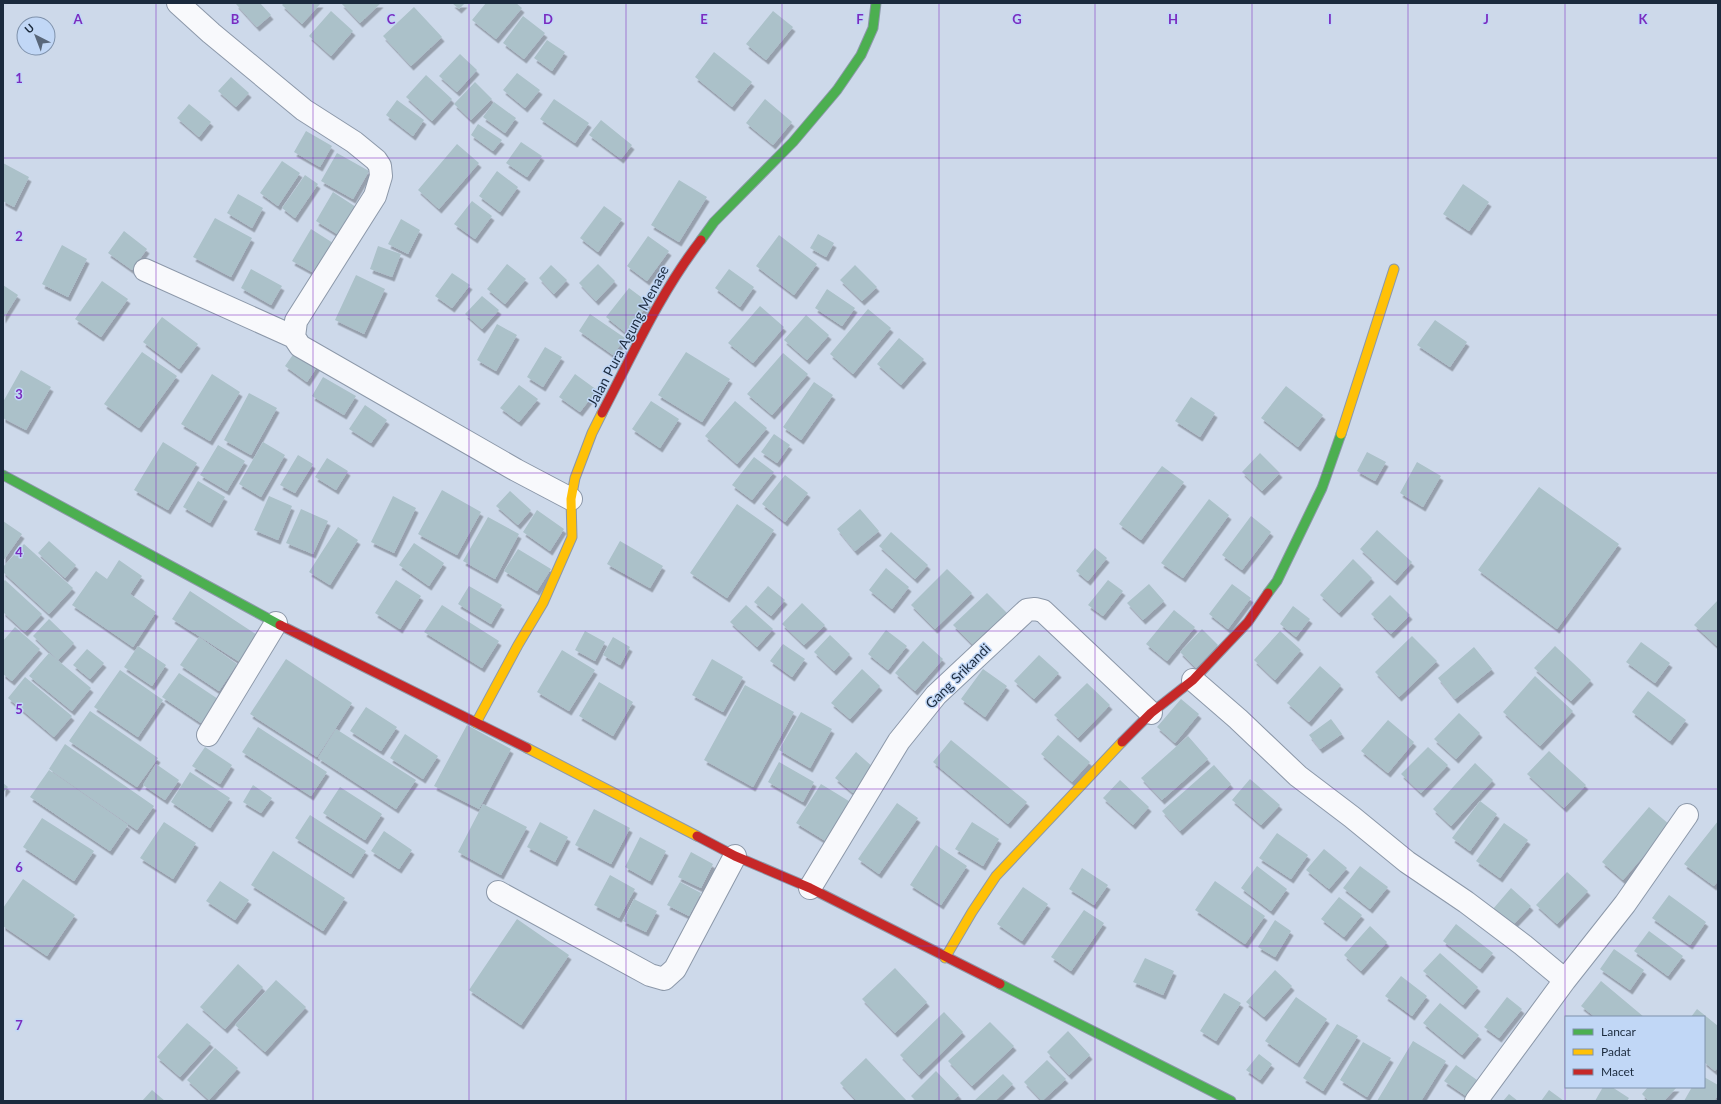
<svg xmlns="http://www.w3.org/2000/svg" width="1721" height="1104" font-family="Lato,sans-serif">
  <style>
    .building { fill: #abc1c9; filter: url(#shadow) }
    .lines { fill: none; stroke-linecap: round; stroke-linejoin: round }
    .street-casing { stroke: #8c98a9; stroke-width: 24 }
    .fast-casing { stroke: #8c98a9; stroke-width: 11 }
    .slow-casing { stroke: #8c98a9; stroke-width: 11 }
    .jam-casing { stroke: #8c98a9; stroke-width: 11 }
    .street { stroke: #f8f9fc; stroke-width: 22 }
    .fast { stroke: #4caf50; stroke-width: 9 }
    .slow { stroke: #ffc107; stroke-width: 9 }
    .jam { stroke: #c62828; stroke-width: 9 }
    .grid { fill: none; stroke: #7b2cbf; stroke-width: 1; stroke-opacity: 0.55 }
    .labels { text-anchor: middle; stroke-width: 3; stroke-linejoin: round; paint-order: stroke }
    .street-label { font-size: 14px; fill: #1b2a3d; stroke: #c1d7f6 }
    .grid-label { font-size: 13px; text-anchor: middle; font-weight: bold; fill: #7b2cbf; stroke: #c1d7f6; stroke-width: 3; stroke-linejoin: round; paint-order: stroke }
  </style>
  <defs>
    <filter id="shadow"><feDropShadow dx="2.5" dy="4.5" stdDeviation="0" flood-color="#0004"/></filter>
  </defs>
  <rect width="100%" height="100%" fill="#cdd9ea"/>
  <path class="building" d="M237 3H260L271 15 257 27 236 4Z
    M284 3H321L302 24 282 5Z
    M341 3H381L360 23Z
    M452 3H465L459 9Z
    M486 3H516L522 8 496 39 472 20Z
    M414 7 442 37 411 66 383 36Z
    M331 11 353 31 331 56 309 36Z
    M773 11 793 27 766 60 746 44Z
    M523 16 545 33 524 59 503 43Z
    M547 40 565 52 552 71 534 58Z
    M714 52 752 82 732 107 695 77Z
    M460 54 477 70 457 92 439 76Z
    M517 73 540 90 525 108 503 90Z
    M426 75 452 99 432 121 406 97Z
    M231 77 249 93 236 107 218 91Z
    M475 82 492 99 471 120 454 104Z
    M554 99 589 123 575 143 540 119Z
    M765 99 792 122 773 145 746 123Z
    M397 100 424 120 413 136 386 115Z
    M494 102 516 118 505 133 483 117Z
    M189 104 211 122 199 137 177 118Z
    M601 120 632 145 621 159 589 135Z
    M478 124 502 140 493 151 471 135Z
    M306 131 332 146 320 167 294 152Z
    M521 142 542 156 527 177 506 163Z
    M457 144 479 163 439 209 418 190Z
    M337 153 369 171 353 199 321 181Z
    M282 161 300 173 278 206 260 193Z
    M3 163 29 177 14 207 3 201Z
    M497 171 518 187 500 212 479 196Z
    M305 175 318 184 295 218 282 208Z
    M679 180 707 197 679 242 651 225Z
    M1463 184 1489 202 1469 231 1443 214Z
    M333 192 359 209 342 237 316 221Z
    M238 194 263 208 252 228 227 213Z
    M472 201 492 216 475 239 454 224Z
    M604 206 622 219 598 252 580 238Z
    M215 218 252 238 231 277 193 257Z
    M401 219 420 230 408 254 388 244Z
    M311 229 333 243 314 273 292 261Z
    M124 231 147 249 132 270 108 253Z
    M818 234 834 243 826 257 810 248Z
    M779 235 817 264 794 295 756 266Z
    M648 236 669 251 647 281 627 266Z
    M62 245 87 259 68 297 42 284Z
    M378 246 401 254 392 277 370 269Z
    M507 264 526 279 505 304 487 289Z
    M598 264 615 281 596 301 579 283Z
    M551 265 567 280 554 294 539 278Z
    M855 265 877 287 862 301 840 280Z
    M251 269 282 286 271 305 241 288Z
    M729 269 754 287 740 307 715 288Z
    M452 273 470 285 452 308 435 296Z
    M356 275 385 289 364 334 335 320Z
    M102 281 128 299 101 337 75 319Z
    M3 285 18 295 3 319Z
    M629 288 649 303 626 333 606 317Z
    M827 289 855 308 842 326 815 308Z
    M482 296 499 310 482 329 465 314Z
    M760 306 784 327 753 363 728 343Z
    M868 309 891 328 853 374 830 354Z
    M590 314 625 338 613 355 579 331Z
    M806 315 829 335 807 360 784 340Z
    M162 317 198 344 179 369 143 342Z
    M1435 320 1467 342 1450 367 1417 345Z
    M497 324 517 335 496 371 477 360Z
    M899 338 924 359 901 385 877 364Z
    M545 347 562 357 543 387 527 377Z
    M297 349 319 364 307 382 285 366Z
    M142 352 177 376 139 428 104 404Z
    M686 352 730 379 702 422 658 395Z
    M783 353 808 374 772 415 747 394Z
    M21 370 51 387 26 430 3 418V402Z
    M212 374 240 392 210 441 181 424Z
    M575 374 597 390 580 412 559 397Z
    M323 377 356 396 344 415 312 396Z
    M814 382 833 395 801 440 783 427Z
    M519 385 538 399 519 422 500 408Z
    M1286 386 1323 415 1298 447 1261 418Z
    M249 393 277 408 251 455 224 440Z
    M1191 397 1215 413 1200 437 1175 421Z
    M651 401 679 419 660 448 632 429Z
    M735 401 767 428 737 464 705 436Z
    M365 405 387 420 371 443 349 429Z
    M774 434 790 445 777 463 761 452Z
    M163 442 197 463 168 510 134 490Z
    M263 442 285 455 261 497 239 484Z
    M218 445 245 461 227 491 200 475Z
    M1367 452 1386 462 1375 481 1357 471Z
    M1260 453 1280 473 1262 491 1242 472Z
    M298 455 313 464 295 493 280 485Z
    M754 457 774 472 752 500 732 485Z
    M327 458 348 471 336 490 315 477Z
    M1417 462 1441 476 1423 507 1400 493Z
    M1162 466 1184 482 1141 540 1119 524Z
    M785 475 808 493 785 522 762 504Z
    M198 481 225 497 210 523 183 507Z
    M1539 487 1619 544 1557 629 1478 570Z
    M442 490 481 512 457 555 418 534Z
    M510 491 531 510 518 525 496 506Z
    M269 496 292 506 278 540 254 530Z
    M393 496 416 508 394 553 371 542Z
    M1209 499 1229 515 1183 578 1161 563Z
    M737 504 774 530 727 598 690 573Z
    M301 509 328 521 313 554 286 543Z
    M860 509 879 531 855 551 837 529Z
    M537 510 564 529 550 551 523 532Z
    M1251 516 1271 532 1242 570 1222 555Z
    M488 517 519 534 495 579 463 561Z
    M3 521 22 534 3 561Z
    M338 527 358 540 330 585 309 572Z
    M1377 530 1412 562 1395 581 1360 549Z
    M891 532 928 565 915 579 879 546Z
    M49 541 76 565 65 578 38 553Z
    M620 541 663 566 650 588 607 564Z
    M414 543 444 563 429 586 399 565Z
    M24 544 73 588 49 614 3 572V567Z
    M1095 548 1107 558 1088 581 1076 571Z
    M518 549 551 569 537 591 504 571Z
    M1353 559 1372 578 1339 613 1320 595Z
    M119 560 142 576 130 594 156 612 133 647 72 605 96 571 107 579Z
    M886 568 909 587 892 609 869 590Z
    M947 569 972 593 935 629 911 605Z
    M5 580 42 614 25 632 3 612V582Z
    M396 580 421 596 400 629 375 613Z
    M1108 580 1123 591 1103 616 1088 605Z
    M1149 584 1164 601 1143 620 1127 603Z
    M1232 584 1251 598 1228 629 1209 614Z
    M469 586 502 605 491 624 458 604Z
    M768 586 785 600 771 616 754 602Z
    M190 591 260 637 243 664 172 619Z
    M987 593 1007 613 973 645 953 625Z
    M1390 595 1410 615 1391 634 1371 614Z
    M1718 600V647L1694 625Z
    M802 603 825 625 804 645 782 624Z
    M442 605 499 641 482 668 424 632Z
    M746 605 773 629 757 647 730 622Z
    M1293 606 1310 619 1296 637 1280 624Z
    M1174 610 1195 627 1167 661 1146 644Z
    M49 619 74 643 58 660 33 636Z
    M15 627 40 649 12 681 3 674V641Z
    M1202 629 1218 645 1196 668 1180 652Z
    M886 630 907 646 888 670 868 654Z
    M585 631 605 642 595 661 575 650Z
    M1280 631 1301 650 1275 680 1254 660Z
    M830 635 850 654 834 671 814 652Z
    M1412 636 1437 661 1399 697 1375 672Z
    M199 637 237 664 219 691 180 665Z
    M613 637 630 647 620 665 603 655Z
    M923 641 943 659 915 691 895 673Z
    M1641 642 1670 663 1655 683 1626 662Z
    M783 644 805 659 792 677 770 661Z
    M138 646 166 665 152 686 124 667Z
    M1555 646 1591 680 1571 701 1534 668Z
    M1474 647 1492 669 1455 699 1438 678Z
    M87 649 104 663 90 679 73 665Z
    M562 650 595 670 569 711 537 692Z
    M49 653 91 688 72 711 29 676Z
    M1039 655 1059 673 1034 699 1014 681Z
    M286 659 352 703 317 757 250 714Z
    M712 659 743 677 723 712 692 695Z
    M1320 666 1341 685 1309 722 1287 703Z
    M862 669 880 686 850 719 831 703Z
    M983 669 1007 686 985 717 961 699Z
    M120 670 163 700 138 737 94 707Z
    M179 673 218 699 201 723 162 697Z
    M1535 676 1573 711 1540 746 1503 712Z
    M25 677 72 716 54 737 8 698Z
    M599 682 633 702 613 736 579 716Z
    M1087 683 1110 705 1078 738 1054 715Z
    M745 685 794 712 753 787 704 760Z
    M1648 691 1686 720 1670 741 1632 712Z
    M1181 699 1199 714 1175 743 1157 727Z
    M366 707 397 727 381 751 350 731Z
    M90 711 158 758 137 787 69 741Z
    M801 712 832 729 810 768 779 750Z
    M1459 713 1480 733 1456 759 1434 739Z
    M1331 719 1342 734 1320 749 1309 735Z
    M1388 720 1414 742 1388 773 1361 751Z
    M467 725 511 749 479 809 434 786Z
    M258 727 327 772 311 796 242 752Z
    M336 729 416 780 396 809 318 758Z
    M405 734 438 756 423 779 390 758Z
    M1058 735 1090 762 1072 782 1041 754Z
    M1188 736 1208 759 1162 800 1141 778Z
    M951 740 1027 802 1008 824 933 762Z
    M65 744 154 806 137 830 49 769Z
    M205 747 232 765 220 784 192 766Z
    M1428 747 1448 765 1421 793 1401 774Z
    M1549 751 1586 785 1564 808 1527 774Z
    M856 752 874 768 853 793 835 778Z
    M779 762 814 782 803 802 768 782Z
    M1475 763 1493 780 1451 826 1433 809Z
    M156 764 179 780 165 800 143 785Z
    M1214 765 1231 784 1180 831 1162 811Z
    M49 770 128 825 110 851 30 797Z
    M190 772 230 798 210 828 171 802Z
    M1250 779 1280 805 1261 825 1232 800Z
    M1120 780 1149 807 1133 825 1103 798Z
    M3 783 8 787 3 793Z
    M821 784 857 806 832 845 796 823Z
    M253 785 272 798 261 813 243 802Z
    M340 787 382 814 365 840 323 813Z
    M1480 801 1497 814 1470 851 1452 838Z
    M897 803 918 818 879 874 858 859Z
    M483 804 527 827 501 875 458 852Z
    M1649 807 1670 825 1623 880 1602 862Z
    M594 809 630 828 611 864 575 845Z
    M310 815 366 851 351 874 295 838Z
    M42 818 94 851 74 881 23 847Z
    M1718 821V881L1714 886 1684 864Z
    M164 822 196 843 173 879 140 858Z
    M540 822 568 837 555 862 527 847Z
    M972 822 999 839 983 866 955 849Z
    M1504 823 1528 840 1500 878 1476 861Z
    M384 831 412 850 399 869 371 851Z
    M1277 833 1308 855 1291 879 1259 858Z
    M640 837 666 851 650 881 625 867Z
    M936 845 967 866 941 905 910 885Z
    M1324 849 1347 868 1329 889 1306 870Z
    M273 851 345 898 323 931 251 885Z
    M691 852 713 864 701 888 678 877Z
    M1257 866 1287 889 1271 911 1241 888Z
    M1360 866 1388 887 1370 909 1343 888Z
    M1082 868 1108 885 1094 905 1069 889Z
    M1567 872 1588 891 1557 924 1536 905Z
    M610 875 635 889 619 918 594 905Z
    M23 879 75 915 47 956 3 926V908Z
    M220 881 249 900 235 920 206 901Z
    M1215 881 1265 916 1245 944 1195 910Z
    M680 882 701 893 689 916 667 905Z
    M1023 887 1048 904 1022 941 997 924Z
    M1511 888 1531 906 1512 926 1493 909Z
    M1669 895 1706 922 1690 945 1652 918Z
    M1339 897 1362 915 1344 937 1321 919Z
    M634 899 657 911 646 932 623 921Z
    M1084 910 1104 923 1071 971 1051 957Z
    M517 919 569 955 521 1025 469 990Z
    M1275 920 1291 931 1275 957 1258 947Z
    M1456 924 1493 953 1480 969 1443 941Z
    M1370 926 1387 942 1361 971 1344 955Z
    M1649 931 1683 956 1668 976 1634 951Z
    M1614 949 1644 970 1630 990 1600 969Z
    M1440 953 1478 987 1463 1005 1423 971Z
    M1145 958 1174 971 1163 995 1133 982Z
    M238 964 263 987 225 1029 200 1007Z
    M895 968 927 1002 895 1033 862 999Z
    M1275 970 1292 986 1264 1017 1246 1002Z
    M1401 976 1427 996 1412 1016 1385 996Z
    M276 980 306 1007 265 1052 235 1025Z
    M1601 981 1644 1017H1595L1581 1006Z
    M1224 993 1241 1003 1216 1041 1200 1031Z
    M1296 997 1327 1019 1297 1063 1265 1041Z
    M1507 997 1522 1009 1499 1038 1484 1027Z
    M1440 1003 1479 1035 1462 1055 1423 1023Z
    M1697 1009 1718 1026V1067L1715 1071 1704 1062V1017H1691Z
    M944 1012 963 1032 919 1075 900 1055Z
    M990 1022 1014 1046 972 1086 948 1061Z
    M187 1023 211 1043 180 1077 157 1057Z
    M1337 1024 1358 1036 1323 1091 1303 1078Z
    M1068 1031 1090 1055 1069 1075 1047 1052Z
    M1413 1041 1446 1061 1421 1101H1377Z
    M1363 1042 1391 1058 1367 1097 1340 1080Z
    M215 1048 238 1068 209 1100 187 1080Z
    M1259 1054 1272 1064 1260 1080 1246 1070Z
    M866 1058 907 1101H857L840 1083Z
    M1047 1060 1066 1079 1042 1101 1024 1082Z
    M1456 1065 1477 1080 1466 1096 1444 1081Z
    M936 1071 959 1095 952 1101H916L911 1096Z
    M1003 1074 1013 1084 995 1101H974Z
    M1704 1077 1718 1085V1095L1714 1101H1684L1692 1087H1704Z
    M1603 1087H1612L1629 1098 1627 1101H1595Z
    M1648 1087H1677L1664 1101H1649L1642 1094Z
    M152 1090 165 1101H142Z
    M1549 1090 1564 1101H1541Z
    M1509 1094 1518 1101H1503Z"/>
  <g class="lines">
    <defs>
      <path id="street" d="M178 3 211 33 304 110 354 142 376 160 380 166 381 176 375 196 296 321 294 337 300 346 516 470 571 499
        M145 270 294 337
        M1193 680 1238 719 1298 776 1352 817 1407 862 1466 902 1523 945 1565 980
        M208 735 276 623
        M810 888 899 741 936 695 1027 610 1035 609 1043 611 1151 713
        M498 892 650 975 664 979 675 969 735 856
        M1476 1101 1565 980 1625 904 1687 815"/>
      <path id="fast" d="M701 240 714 222 793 142 837 90 861 55 873 28 876 3
        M3 475 280 625
        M1268 593 1277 581 1322 488 1341 434
        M1000 984 1231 1101"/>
      <path id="slow" d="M1341 434 1394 269
        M476 723 518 645 543 603 572 537 571 499 575 478 592 433 602 413
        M527 748 697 836
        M945 958 972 912 996 876 1122 742"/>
      <path id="jam" d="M602 413C633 354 660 293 701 240
        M280 625 527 748
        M1122 742 1151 713 1193 680 1248 622 1268 593
        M697 836 735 856 810 888 1000 984"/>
    </defs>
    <use href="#street" class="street-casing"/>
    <use href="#fast" class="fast-casing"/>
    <use href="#slow" class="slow-casing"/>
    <use href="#jam" class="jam-casing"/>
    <use href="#street" class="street"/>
    <use href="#fast" class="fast"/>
    <use href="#slow" class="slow"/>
    <use href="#jam" class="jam"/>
  </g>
  <path class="grid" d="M156 3V1101M313 3V1101M469 3V1101M626 3V1101M782 3V1101M939 3V1101M1095 3V1101M1252 3V1101M1408 3V1101M1565 3V1101M3 158H1718M3 315H1718M3 473H1718M3 631H1718M3 789H1718M3 946H1718"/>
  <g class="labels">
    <g class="street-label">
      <text transform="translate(628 336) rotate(-62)" y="5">Jalan Pura Agung Menase</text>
      <text transform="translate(958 676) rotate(-45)" y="5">Gang Srikandi</text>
    </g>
  </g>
  <g class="grid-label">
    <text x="78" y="24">A</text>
    <text x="235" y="24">B</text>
    <text x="391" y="24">C</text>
    <text x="548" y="24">D</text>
    <text x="704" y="24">E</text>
    <text x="860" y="24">F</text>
    <text x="1017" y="24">G</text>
    <text x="1173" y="24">H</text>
    <text x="1330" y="24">I</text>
    <text x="1486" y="24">J</text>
    <text x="1643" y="24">K</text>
    <text x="19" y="83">1</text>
    <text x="19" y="241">2</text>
    <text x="19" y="399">3</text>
    <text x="19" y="557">4</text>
    <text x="19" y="714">5</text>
    <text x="19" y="872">6</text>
    <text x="19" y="1030">7</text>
  </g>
  <rect width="1721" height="1104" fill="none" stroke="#1b2a3d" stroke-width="8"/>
  <rect x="1565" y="1016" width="140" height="72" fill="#c1d7f6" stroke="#7f92ac"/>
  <rect x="1573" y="1029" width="20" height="6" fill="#4caf50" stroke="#7f92ac"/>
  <text x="1601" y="1036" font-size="12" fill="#1b2a3d">Lancar</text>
  <rect x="1573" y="1049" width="20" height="6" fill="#ffc107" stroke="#7f92ac"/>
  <text x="1601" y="1056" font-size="12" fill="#1b2a3d">Padat</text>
  <rect x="1573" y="1069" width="20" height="6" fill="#c62828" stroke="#7f92ac"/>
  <text x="1601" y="1076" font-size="12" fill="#1b2a3d">Macet</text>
  <g transform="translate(36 36) rotate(318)"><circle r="19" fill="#c1d7f6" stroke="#7f92ac"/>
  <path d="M0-3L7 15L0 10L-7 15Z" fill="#59677a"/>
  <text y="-6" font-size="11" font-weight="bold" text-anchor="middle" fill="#1b2a3d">U</text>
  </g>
</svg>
